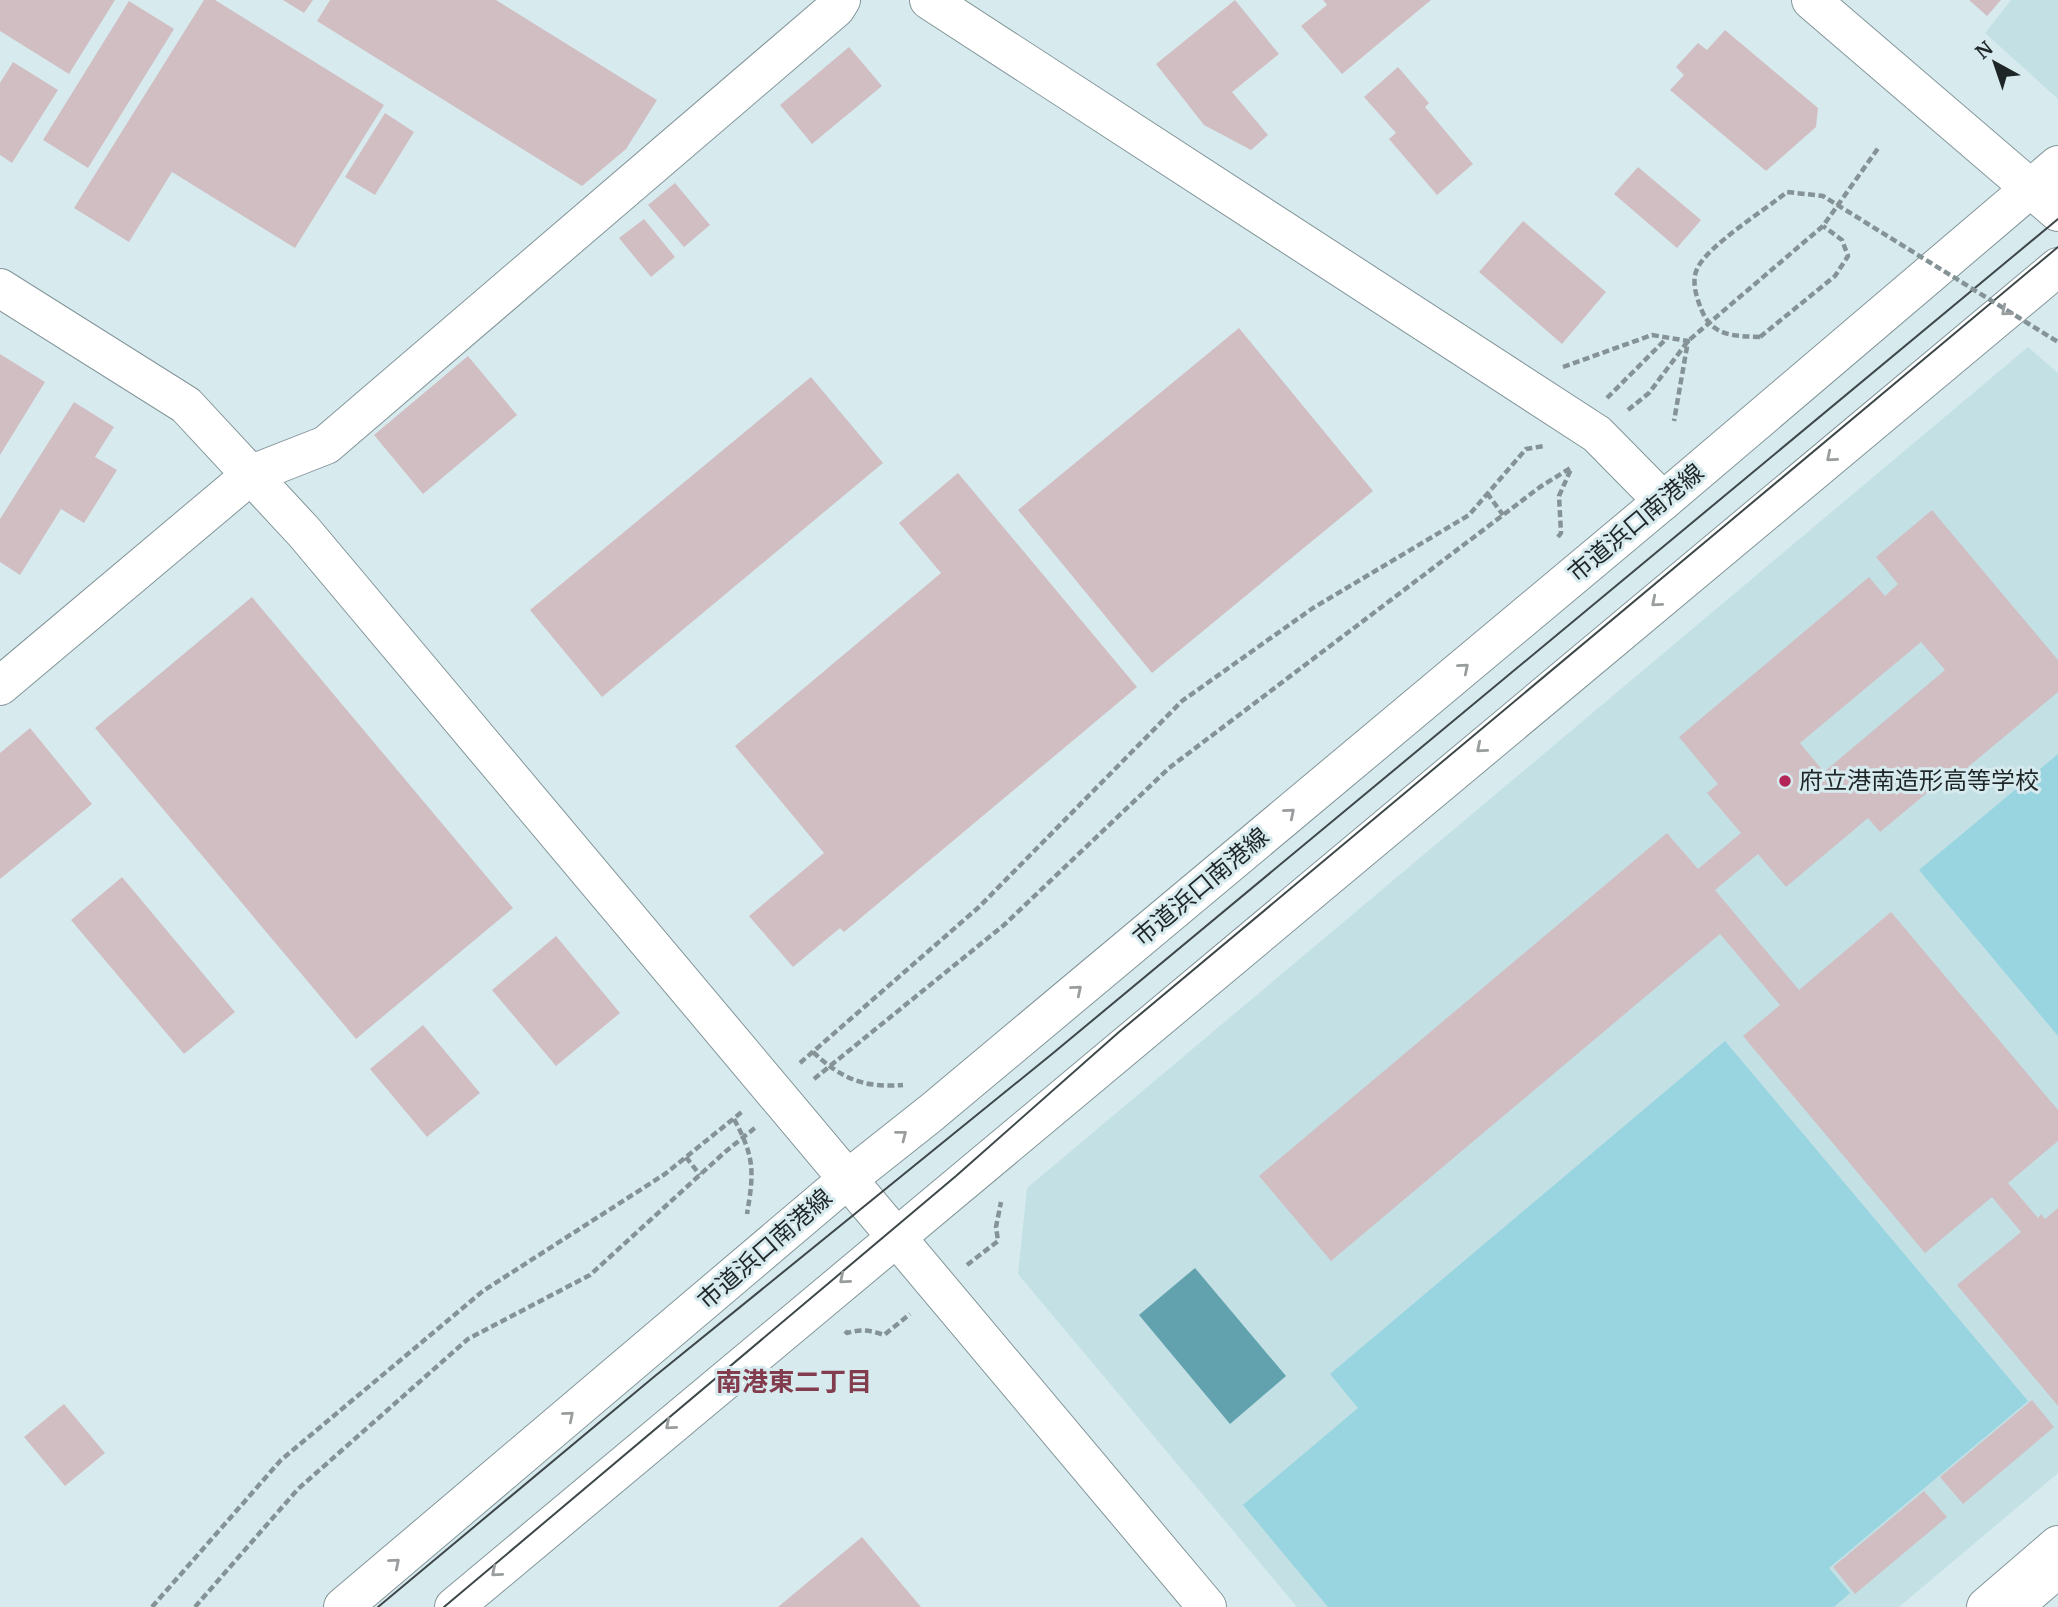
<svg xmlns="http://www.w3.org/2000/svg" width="2058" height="1607" font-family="Merriweather,'Noto Sans JP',serif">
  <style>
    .built { fill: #c3e0e5 }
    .green { fill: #99d5e0 }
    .water { fill: #61a2ae }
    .building { fill: #d1bec2; fill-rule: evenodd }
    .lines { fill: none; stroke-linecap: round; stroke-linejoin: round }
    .minor-casing { stroke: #839599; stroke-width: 40 }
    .major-casing { stroke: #839599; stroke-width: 40 }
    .highway-casing { stroke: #839599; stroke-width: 40 }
    .path { stroke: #859396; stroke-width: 4.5; stroke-dasharray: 7 3.5; stroke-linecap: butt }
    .minor { stroke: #fff; stroke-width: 38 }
    .major { stroke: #fff; stroke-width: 38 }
    .highway { stroke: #fff; stroke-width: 38 }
    .tram { stroke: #3e4749; stroke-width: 2 }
    .path-bridge { stroke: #859396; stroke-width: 4.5; stroke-dasharray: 7 3.5; stroke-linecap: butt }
    .oneway { stroke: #9a9d9e }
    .poi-dot { fill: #b52658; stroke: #d7ebef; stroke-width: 2.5 }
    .labels { text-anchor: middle; stroke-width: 6; stroke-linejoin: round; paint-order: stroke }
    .street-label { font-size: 24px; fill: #1f2628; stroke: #d7ebef }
    .poi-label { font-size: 24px; fill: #1f2628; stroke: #d7ebef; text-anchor: start }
    .neighbourhood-label { font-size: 26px; font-weight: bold; fill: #833c4e; stroke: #d7ebef }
  </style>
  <rect width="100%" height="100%" fill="#d7ebef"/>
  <path class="built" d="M2011 0H2058V99L1985 33Z
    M2028 347 2058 373V1473L1899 1607H1297L1018 1274 1027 1188Z"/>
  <path class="green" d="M2058 754V1036L1919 870Z
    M1725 1041 2028 1401 1829 1568 1850 1593 1834 1607H1328L1243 1505 1358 1408 1330 1374Z"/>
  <path class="water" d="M1195 1268 1286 1376 1230 1424 1139 1315Z"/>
  <path class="building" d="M0 0H115L69 74 0 31Z
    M204 0H215L384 105 295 248 172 172 129 242 74 208Z
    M283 0H313L304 13Z
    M330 0H496L657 100 626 149 582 186 317 21Z
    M1235 0 1279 54 1232 92 1268 135 1251 150 1204 125 1156 64Z
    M1323 0H1431L1342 74 1301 26 1327 5Z
    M1969 0H2001L1987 16Z
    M129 1 174 29 88 168 43 140Z
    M1725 30 1818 108 1816 127 1766 171 1670 90 1684 75 1676 67 1698 43 1707 50Z
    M849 47 882 86 812 144 780 105Z
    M13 62 58 90 12 163 0 155V83Z
    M1398 67 1429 103 1425 107 1473 164 1437 195 1389 139 1396 133 1364 97Z
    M385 113 414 132 375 195 345 177Z
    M1638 167 1701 220 1677 248 1614 194Z
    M675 183 710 225 684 247 648 205Z
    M644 219 675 257 651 277 619 238Z
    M1523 221 1606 292 1562 344 1479 272Z
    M1239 328 1373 491 1152 673 1018 510Z
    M0 354 45 382 0 455Z
    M468 356 517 415 423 494 374 435Z
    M811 377 883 463 602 697 530 610Z
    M74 402 114 427 95 457 117 470 84 523 61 509 20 575 0 562V519Z
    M958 473 1137 687 844 932 840 928 793 967 749 916 824 853 735 746 941 573 899 523Z
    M1932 510 2058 660V692L1950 782 1946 777 1880 832 1868 818 1786 887 1758 854 1715 890 1799 990 1891 912 2058 1110V1141L2008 1183 2038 1218 2041 1214 2045 1219 2058 1208V1406L1957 1285 2021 1232 1992 1197 1925 1253 1743 1036 1780 1005 1720 934 1331 1261 1259 1176 1667 833 1698 869 1741 833 1707 793 1718 784 1679 737 1869 577 1885 596 1898 584 1876 557ZM1921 642 1945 670 1824 772 1800 743Z
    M252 597 513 908 356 1039 95 728Z
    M30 728 92 804 0 879V753Z
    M122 877 235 1012 184 1054 71 920Z
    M556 936 620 1013 556 1066 492 990Z
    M423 1025 480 1093 427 1137 370 1069Z
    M2032 1400 2054 1427 1963 1504 1940 1477Z
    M64 1404 105 1453 65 1486 24 1437Z
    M1924 1491 1947 1517 1855 1594 1833 1567Z
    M862 1537 921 1607H778Z"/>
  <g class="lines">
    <defs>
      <path id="minor" d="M929 0 1597 434 1663 501
        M1811 0 2058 212
        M0 288 186 405 304 532 1207 1607
        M0 686 252 474 326 445 836 8 841 0
        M1986 1607 2058 1545"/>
      <path id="major" d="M343 1607 849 1178 931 1113 1663 501 2058 165
        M454 1607 2058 267"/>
      <path id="highway" d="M2013 1607 2058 1568"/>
    </defs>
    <use href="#minor" class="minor-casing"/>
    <use href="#major" class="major-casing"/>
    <use href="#highway" class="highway-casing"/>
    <path class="path" d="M1760 337 1835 276 1848 256 1842 240 1823 226
      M1563 367 1652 335 1688 341 1674 421
      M1607 398 1667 338
      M1628 410 1649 393 1688 341 1823 226 1879 147
      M1487 493 1503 515
      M1558 537 1561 533 1559 496 1571 469
      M813 1052C842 1079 863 1088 903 1085
      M800 1063 979 907 1182 701 1313 608 1469 515 1526 449 1544 446
      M814 1079 1004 925 1169 768 1540 487 1572 467
      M734 1119C755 1158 754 1172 747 1214
      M686 1157 700 1175
      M967 1265 998 1241 996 1227 1001 1202
      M845 1331 847 1333C861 1329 870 1330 884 1335L910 1314
      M152 1607 281 1460 483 1291 665 1174 743 1111
      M195 1607 298 1489 468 1339 590 1275 725 1152 756 1127"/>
    <use href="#minor" class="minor"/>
    <use href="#major" class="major"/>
    <use href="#highway" class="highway"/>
    <path class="tram" d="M378 1607 655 1376 1052 1054 2058 219
      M444 1607 956 1176 1119 1032 2058 247"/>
    <path class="path-bridge" d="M1760 337C1736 336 1713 337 1702 311 1697 299 1691 282 1697 269 1706 247 1766 209 1787 192L1823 196 2058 342"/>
  </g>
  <defs><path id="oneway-chevron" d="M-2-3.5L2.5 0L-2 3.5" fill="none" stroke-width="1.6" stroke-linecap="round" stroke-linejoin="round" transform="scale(1.75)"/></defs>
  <g class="oneway">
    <use href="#oneway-chevron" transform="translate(2006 311) rotate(140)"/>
    <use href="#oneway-chevron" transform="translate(1831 457) rotate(140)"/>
    <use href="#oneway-chevron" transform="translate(1656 602) rotate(140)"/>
    <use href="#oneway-chevron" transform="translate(1464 668) rotate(-40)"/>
    <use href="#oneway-chevron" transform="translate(1481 748) rotate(140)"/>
    <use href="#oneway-chevron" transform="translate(1290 813) rotate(-40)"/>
    <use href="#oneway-chevron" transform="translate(1077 990) rotate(-40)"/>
    <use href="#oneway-chevron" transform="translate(902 1135) rotate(-38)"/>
    <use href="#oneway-chevron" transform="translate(844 1279) rotate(140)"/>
    <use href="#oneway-chevron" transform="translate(569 1416) rotate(-40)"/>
    <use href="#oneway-chevron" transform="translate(670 1425) rotate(140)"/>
    <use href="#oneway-chevron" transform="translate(395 1563) rotate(-40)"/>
    <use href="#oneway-chevron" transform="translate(496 1572) rotate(140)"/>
  </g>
  <circle class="poi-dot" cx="1785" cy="781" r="7"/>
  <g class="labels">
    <g class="street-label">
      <text transform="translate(1636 523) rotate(-40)" y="8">市道浜口南港線</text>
      <text transform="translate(1201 887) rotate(-40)" y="8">市道浜口南港線</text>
      <text transform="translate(765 1249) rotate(-41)" y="8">市道浜口南港線</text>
    </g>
    <g class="poi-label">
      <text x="1799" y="789">府立港南造形高等学校</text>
    </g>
    <g class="neighbourhood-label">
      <text x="794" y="1391">南港東二丁目</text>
    </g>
  </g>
  <g transform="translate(1995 63) rotate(320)" stroke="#d7ebef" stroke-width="5" paint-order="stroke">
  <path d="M0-5L12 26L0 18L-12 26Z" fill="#1f2628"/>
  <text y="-10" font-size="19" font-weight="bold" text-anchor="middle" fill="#1f2628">N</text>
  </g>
</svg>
